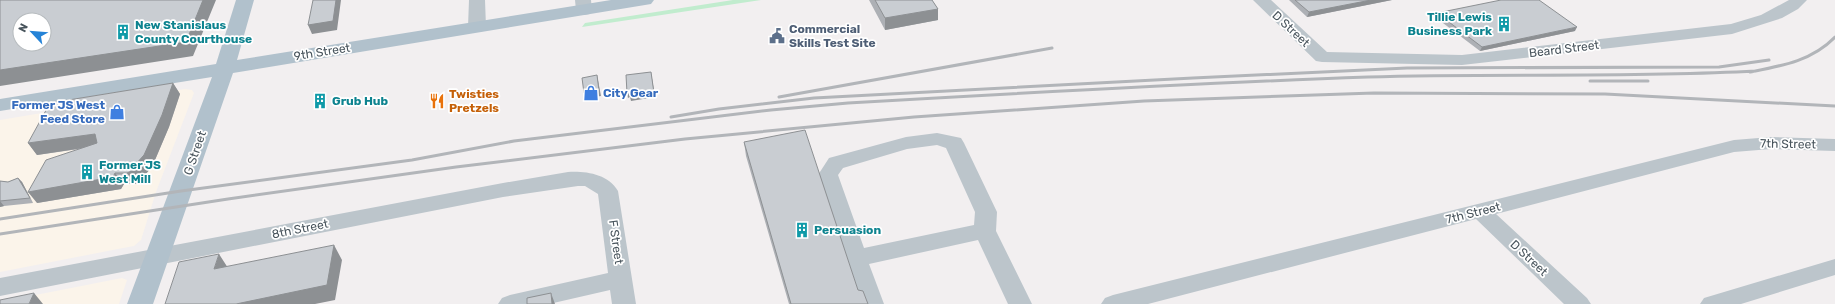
<svg xmlns="http://www.w3.org/2000/svg" width="1835" height="304" font-family="Rubik,sans-serif">
  <style>
    .commercial { fill: #fbf4ea }
    .green { fill: #c1ecce }
    .lines { fill: none; stroke-linecap: round; stroke-linejoin: round }
    .minor { fill: #bcc5cb; fill-rule: evenodd }
    .major { fill: #b1c1cc; fill-rule: evenodd }
    .rail { stroke: #b2b5b9; stroke-width: 3 }
    .wall { fill: #adb0b5 }
    .shaded-wall { fill: #8d9093 }
    .building { fill: #c9cdd2; stroke: #8d9093; fill-rule: evenodd }
    .labels { text-anchor: middle; stroke-width: 3.5; stroke-linejoin: round; paint-order: stroke }
    .culture-label { font-size: 12px; font-weight: bold; fill: #0d838f; stroke: #fff; text-anchor: start }
    .service-label { font-size: 12px; font-weight: bold; fill: #4e5e75; stroke: #fff; text-anchor: start }
    .street-label { font-size: 12px; fill: #48545c; stroke: #fff }
    .shop-label { font-size: 12px; font-weight: bold; fill: #366cbe; stroke: #fff; text-anchor: start }
    .food-label { font-size: 12px; font-weight: bold; fill: #c56008; stroke: #fff; text-anchor: start }
  </style>
  <rect width="100%" height="100%" fill="#f2eff0"/>
  <path class="commercial" d="M185 89 192 90 194 93 156 192 141 240 134 246 123 248 0 272V120Z
    M122 278 127 280 119 304H0V302Z"/>
  <path class="green" d="M733 0H761L582 27 585 23Z"/>
  <g class="lines">
    <path class="minor" d="M469 0H485L486 27 483 31 477 32 471 31 468 27Z
      M575 0H591L592 10 590 14 584 15 578 14 576 10Z
      M1253 0H1271L1327 52 1462 55 1731 24 1761 15 1789 0H1807L1798 9 1782 18 1732 34 1462 65 1322 62 1316 61Z
      M937 133 961 138 964 143 997 212 996 231 1032 304H1008L978 240 869 264 884 304H860L818 175 829 158 906 137ZM937 145 946 148 975 212 974 225 864 248 838 175 843 168 907 149Z
      M1771 137 1835 139V151L1771 149 1734 152 1496 214 1587 298 1591 304H1564L1476 219 1148 304H1101L1105 298 1113 295 1734 140Z
      M568 172C586 171 608 174 618 191L636 304H612L610 290 549 304H498L502 298 510 295 608 273 598 194 585 186H578L503 197 0 296V278L503 183Z
      M1835 259V275L1741 304H1700L1704 298Z"/>
    <path class="major" d="M236 0H254L237 60 611 0H654L651 4 645 5 233 73 153 304H127L212 77 0 111V99L216 64Z"/>
    <path class="rail" d="M1750 72C1781 66 1812 61 1835 37
      M1590 81H1648
      M779 97 1052 48
      M671 117 719 109 814 98 1193 78 1407 68 1719 67 1769 60
      M0 219 181 191 412 160 514 141 771 110 848 103C1021 93 1195 83 1368 77 1497 73 1627 78 1756 71
      M0 234 228 199 456 167 685 139 914 117 1144 101 1374 93 1605 94 1835 106"/>
  </g>
  <path class="wall" d="M869 0H932L938 9V20L885 30Z
    M1289 0H1392L1307 17Z
    M1437 13 1575 31 1480 51 1435 17Z
    M173 83 180 94 169 127 152 167 143 177 144 181 135 184H124L121 189 37 203 79 149 37 155 28 143Z
    M744 142 858 290 868 304H789L746 156Z
    M18 178 22 182 33 203 4 206 0 207V181L8 182Z"/>
  <path class="shaded-wall" d="M203 0H216L193 56 0 86V70Z
    M336 0H341L337 30 312 34 308 25Z
    M1371 0H1392L1307 17 1309 12Z
    M938 9V20L885 30V18Z
    M1577 27 1575 31 1480 51 1482 47Z
    M651 72 655 97 631 101 630 97 628 98 627 93H630Z
    M597 75 601 96 586 98 584 93Z
    M173 83 180 94 169 127 152 167 143 177 144 181 135 184 127 173 135 165Z
    M95 134 103 145 37 155 28 143Z
    M115 173 124 184 121 189 37 203 28 192Z
    M18 178 22 182 33 203Z
    M0 201 4 206 0 207Z
    M334 245 342 260 335 300 315 304H236Z
    M219 254 228 268 214 269Z
    M34 293 43 304H29Z
    M551 293 555 304H552Z"/>
  <path class="building" d="M0 0H203L186 42 0 70ZM20 20H44V44H20Z
    M313 0H336L333 21 308 25Z
    M875 0H932L938 9 885 18Z
    M1295 0H1371L1309 12Z
    M1501 0H1539L1577 27 1482 47 1437 13Z
    M651 72 654 93 630 96V93H627L626 75Z
    M597 75 599 91 584 93 582 78Z
    M173 83 162 115 144 155 135 165 136 169 127 173H115L113 177 28 192 46 160 97 143 95 134 28 143 50 103Z
    M805 130 858 290 863 291 868 304H791L744 142Z
    M18 178 30 198 0 201V181L8 182Z
    M334 245 327 285 236 304H165L179 262 219 254 214 269Z
    M34 293 29 304H0V300Z
    M551 293 552 304H527V298Z"/>
  <defs>
    <symbol id="building-bare" viewBox="-9 -9 18 18"><path d="M-4-6H4V6H1V3H-1V6H-4ZM-2.5-4.3h1.7v1.8h-1.7ZM.8-4.3h1.7v1.8H.8ZM-2.5-1h1.7V.8h-1.7ZM.8-1h1.7V.8H.8Z" fill="#0f9aa8" stroke="#fff" stroke-width="2.5" paint-order="stroke"/></symbol>
    <symbol id="civic-bare" viewBox="-9 -9 18 18"><path d="M-.6-6.5H3V-4.5H.6V-3L4-1V1h2V6H-6V1h2V-1L-.6-3ZM-1.2 2.5V6h2.4V2.5Z" fill="#5c6f8a" stroke="#fff" stroke-width="2.5" paint-order="stroke"/></symbol>
    <symbol id="shop-bare" viewBox="-9 -9 18 18"><path d="M-5-2.5h2.3a2.7 3.5 0 0 1 5.4 0H5L5.5 6h-11ZM-1.5-2.5h3a1.5 2.3 0 0 0-3 0Z" fill="#3f7fe0" stroke="#fff" stroke-width="2.5" paint-order="stroke"/></symbol>
    <symbol id="restaurant-bare" viewBox="-9 -9 18 18"><path d="M-5-6h1v4h1v-4h1v4h1v-4h1v5L-1.5 .5V6h-2V.5L-5-1ZM5-6V6H3V1.5H1.5Q1.5-4 5-6Z" fill="#e8710a" stroke="#fff" stroke-width="2.5" paint-order="stroke"/></symbol>
  </defs>
  <g fill-rule="evenodd">
    <use href="#building-bare" x="1493" y="13" width="22" height="22"/>
    <use href="#building-bare" x="112" y="21" width="22" height="22"/>
    <use href="#civic-bare" x="766" y="25" width="22" height="22"/>
    <use href="#shop-bare" x="580" y="82" width="22" height="22"/>
    <use href="#building-bare" x="309" y="90" width="22" height="22"/>
    <use href="#restaurant-bare" x="426" y="90" width="22" height="22"/>
    <use href="#shop-bare" x="106" y="101" width="22" height="22"/>
    <use href="#building-bare" x="76" y="161" width="22" height="22"/>
    <use href="#building-bare" x="791" y="219" width="22" height="22"/>
  </g>
  <g class="labels">
    <g class="culture-label">
      <text x="1492" y="21" text-anchor="end">Tillie Lewis<tspan x="1492" dy="14">Business Park</tspan></text>
      <text x="135" y="29">New Stanislaus<tspan x="135" dy="14">County Courthouse</tspan></text>
      <text x="332" y="105">Grub Hub</text>
      <text x="99" y="169">Former JS<tspan x="99" dy="14">West Mill</tspan></text>
      <text x="814" y="234">Persuasion</text>
    </g>
    <g class="service-label">
      <text x="789" y="33">Commercial<tspan x="789" dy="14">Skills Test Site</tspan></text>
    </g>
    <g class="street-label">
      <text transform="translate(1291 29) rotate(43)" y="4">D Street</text>
      <text transform="translate(1564 49) rotate(-7)" y="4">Beard Street</text>
      <text transform="translate(322 52) rotate(-9)" y="4">9th Street</text>
      <text transform="translate(1788 144) rotate(1)" y="4">7th Street</text>
      <text transform="translate(195 153) rotate(-71)" y="4">G Street</text>
      <text transform="translate(1473 213) rotate(-14)" y="4">7th Street</text>
      <text transform="translate(300 229) rotate(-11)" y="4">8th Street</text>
      <text transform="translate(616 242) rotate(82)" y="4">F Street</text>
      <text transform="translate(1529 258) rotate(43)" y="4">D Street</text>
    </g>
    <g class="shop-label">
      <text x="603" y="97">City Gear</text>
      <text x="105" y="109" text-anchor="end">Former JS West<tspan x="105" dy="14">Feed Store</tspan></text>
    </g>
    <g class="food-label">
      <text x="449" y="98">Twisties<tspan x="449" dy="14">Pretzels</tspan></text>
    </g>
  </g>
  <g transform="translate(32 32) rotate(296)"><circle r="19" fill="#ffffff" stroke="#b6bbbe"/>
  <path d="M0-3L7 15L0 10L-7 15Z" fill="#2583d7"/>
  <text y="-6" font-size="11" font-weight="bold" text-anchor="middle" fill="#48545c">N</text>
  </g>
</svg>
